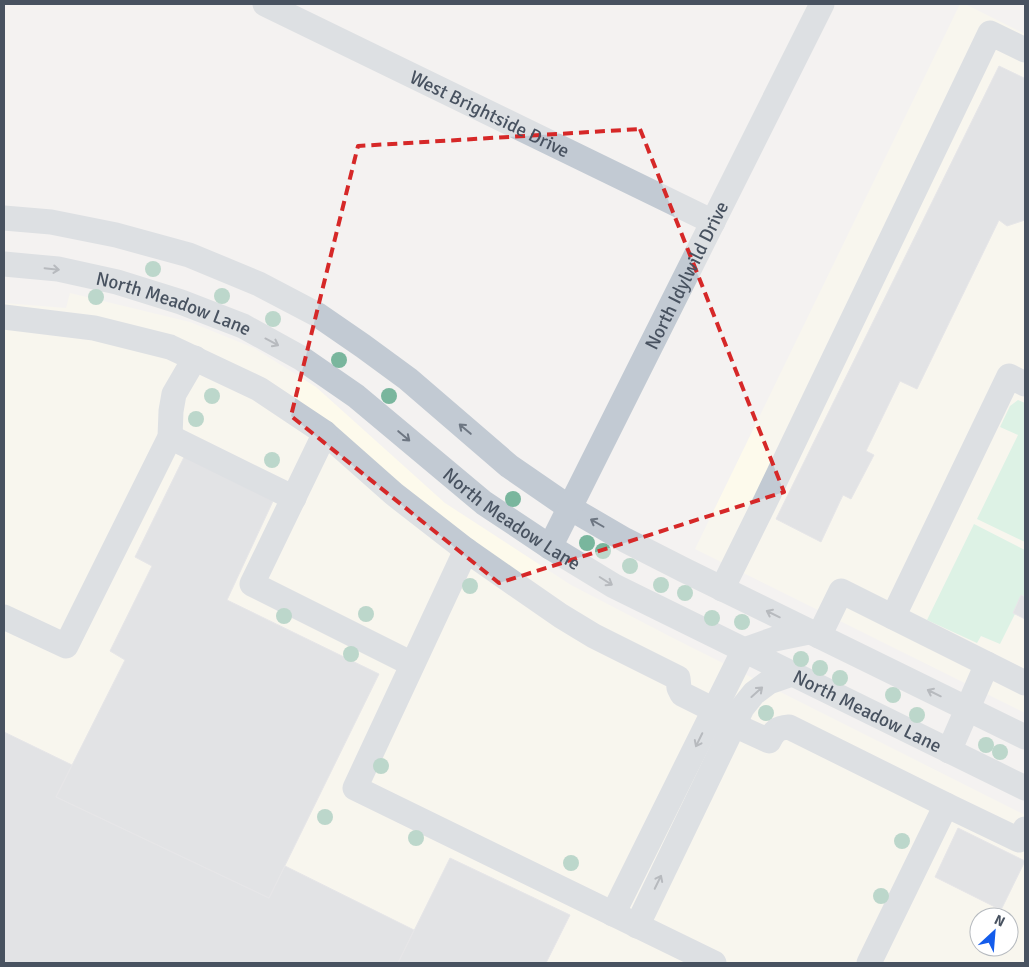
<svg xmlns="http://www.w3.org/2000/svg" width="1029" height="967" font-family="Signika,sans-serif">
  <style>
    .commercial { fill: #fdfaec; fill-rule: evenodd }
    .green { fill: #c0f1d8 }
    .building { fill: #cdd0d7; stroke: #d5d7dd }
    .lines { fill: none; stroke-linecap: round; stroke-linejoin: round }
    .minor { stroke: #c2cad3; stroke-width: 25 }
    .tree { fill: #79b69d }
    .oneway { stroke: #6d7682 }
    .marked { fill: none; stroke: #d62828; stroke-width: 4; stroke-dasharray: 10 6; stroke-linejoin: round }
    .labels { text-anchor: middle; stroke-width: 4; stroke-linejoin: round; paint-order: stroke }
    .street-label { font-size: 19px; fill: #485260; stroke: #fff }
  </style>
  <rect width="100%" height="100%" fill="#f4f2f1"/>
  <path class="commercial" d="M960 4H965L1025 34V713L695 549Z
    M70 293 190 322 254 348 316 387 445 503 571 585 673 638 1025 815V963H4V303L66 308ZM979 917H1009V947H979Z"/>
  <path class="green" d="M1018 400 1025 403V542L977 519 1018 435 1000 427 1010 406Z
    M974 524 1025 550V594L1024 596 1021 595 1013 613 1015 614 1000 644 981 636 977 643 927 620Z"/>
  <path class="building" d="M999 66 1024 78 1025 76V220L1007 226 999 220 917 389 900 381 866 451 874 455 851 499 843 495 821 542 776 519Z
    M185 455 274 499 227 600 379 674 269 898 56 797 125 660 110 651 152 566 135 557Z
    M1021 595 1025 597V619L1013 613Z
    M4 732 72 765 56 797 269 898 285 866 414 930 398 963H4Z
    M958 828 1025 861 1001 910 935 877Z
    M450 858 570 915 546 963H398Z"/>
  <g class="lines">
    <g class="minor">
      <path id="s1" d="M265 4 713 222"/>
      <path d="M4 218 51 222 116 235 189 255 259 284 318 315 363 346 408 379 509 466 570 508 625 540 684 570 1025 737"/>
      <path id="s2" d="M4 264 58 269 117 282 181 302 243 326 301 358 356 396 484 503 550 547 614 586 1025 788"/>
      <path d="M4 317 94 328 170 347 259 389 325 433 394 494 466 550 509 580 561 616 594 636 678 678 679 688 682 694 714 710"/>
      <path d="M325 433 252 584 412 664"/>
      <path d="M170 437 294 498"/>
      <path id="s3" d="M550 547 822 4"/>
      <path d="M466 550 355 788 714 963"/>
      <path d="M722 589 766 500 990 33 1025 50"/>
      <path d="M4 617 66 646 170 437 171 411 174 394 195 358"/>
      <path d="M893 617 1009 376 1025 384"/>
      <path d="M819 636 841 591 1025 683"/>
      <path d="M734 725 769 741C774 731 777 728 789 727L946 805 869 963"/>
      <path d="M949 751 987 664"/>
      <path d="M946 805 1019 840 1025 829"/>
      <path d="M613 914 744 650 775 639 809 632"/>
      <path d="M637 926 742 708 754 693 769 682 792 674"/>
    </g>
  </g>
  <g class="tree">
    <circle cx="153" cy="269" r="8"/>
    <circle cx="222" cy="296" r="8"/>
    <circle cx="96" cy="297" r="8"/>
    <circle cx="273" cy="319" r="8"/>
    <circle cx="339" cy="360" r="8"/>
    <circle cx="212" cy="396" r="8"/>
    <circle cx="389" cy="396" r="8"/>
    <circle cx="196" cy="419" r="8"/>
    <circle cx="272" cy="460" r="8"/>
    <circle cx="513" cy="499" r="8"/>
    <circle cx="587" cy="543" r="8"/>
    <circle cx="603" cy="551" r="8"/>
    <circle cx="630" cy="566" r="8"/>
    <circle cx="661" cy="585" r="8"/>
    <circle cx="470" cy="586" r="8"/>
    <circle cx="685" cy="593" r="8"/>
    <circle cx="366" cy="614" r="8"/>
    <circle cx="284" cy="616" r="8"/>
    <circle cx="712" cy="618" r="8"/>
    <circle cx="742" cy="622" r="8"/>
    <circle cx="351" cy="654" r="8"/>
    <circle cx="801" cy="659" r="8"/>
    <circle cx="820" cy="668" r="8"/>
    <circle cx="840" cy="678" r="8"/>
    <circle cx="893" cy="695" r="8"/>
    <circle cx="766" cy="713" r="8"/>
    <circle cx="917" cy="715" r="8"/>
    <circle cx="986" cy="745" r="8"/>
    <circle cx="1000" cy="752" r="8"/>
    <circle cx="381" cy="766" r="8"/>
    <circle cx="325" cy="817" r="8"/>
    <circle cx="416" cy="838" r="8"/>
    <circle cx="902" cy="841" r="8"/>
    <circle cx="571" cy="863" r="8"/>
    <circle cx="881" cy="896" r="8"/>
  </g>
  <defs><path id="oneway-shaft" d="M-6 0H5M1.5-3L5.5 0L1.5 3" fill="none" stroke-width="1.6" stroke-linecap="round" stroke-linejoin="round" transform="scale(1.25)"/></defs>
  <g class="oneway">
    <use href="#oneway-shaft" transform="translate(52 269) rotate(6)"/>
    <use href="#oneway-shaft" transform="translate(272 342) rotate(28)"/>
    <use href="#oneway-shaft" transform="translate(465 429) rotate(-140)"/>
    <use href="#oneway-shaft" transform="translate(404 436) rotate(40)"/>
    <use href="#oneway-shaft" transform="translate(597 523) rotate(-150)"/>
    <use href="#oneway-shaft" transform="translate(606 581) rotate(32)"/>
    <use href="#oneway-shaft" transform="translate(773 614) rotate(-154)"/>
    <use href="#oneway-shaft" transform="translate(757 692) rotate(-42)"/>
    <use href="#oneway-shaft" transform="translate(934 693) rotate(-154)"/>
    <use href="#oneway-shaft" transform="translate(699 740) rotate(116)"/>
    <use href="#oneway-shaft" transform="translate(658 882) rotate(-64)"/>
  </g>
  <path d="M0 0H1029V967H0ZM640 129 784 492 499 583 291 416 358 146Z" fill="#f4f2f1" fill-opacity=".55" fill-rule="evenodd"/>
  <path class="marked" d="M640 129 784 492 499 583 291 416 358 146Z"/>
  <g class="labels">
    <g class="street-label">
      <text dy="7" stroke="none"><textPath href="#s1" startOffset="250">West Brightside Drive</textPath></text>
      <text dy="7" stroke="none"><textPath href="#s3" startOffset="304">North Idylwild Drive</textPath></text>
      <text dy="7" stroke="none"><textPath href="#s2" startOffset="175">North Meadow Lane</textPath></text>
      <text dy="7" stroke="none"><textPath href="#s2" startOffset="580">North Meadow Lane</textPath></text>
      <text dy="7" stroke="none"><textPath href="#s2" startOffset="985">North Meadow Lane</textPath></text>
    </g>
  </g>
  <rect width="1029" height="967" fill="none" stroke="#485260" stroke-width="10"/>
  <g transform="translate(994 932) rotate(26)"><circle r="24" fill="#ffffff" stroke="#b6babf"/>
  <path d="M0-4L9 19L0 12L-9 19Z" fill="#145ceb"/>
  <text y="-8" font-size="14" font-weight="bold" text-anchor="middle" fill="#485260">N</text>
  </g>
</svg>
